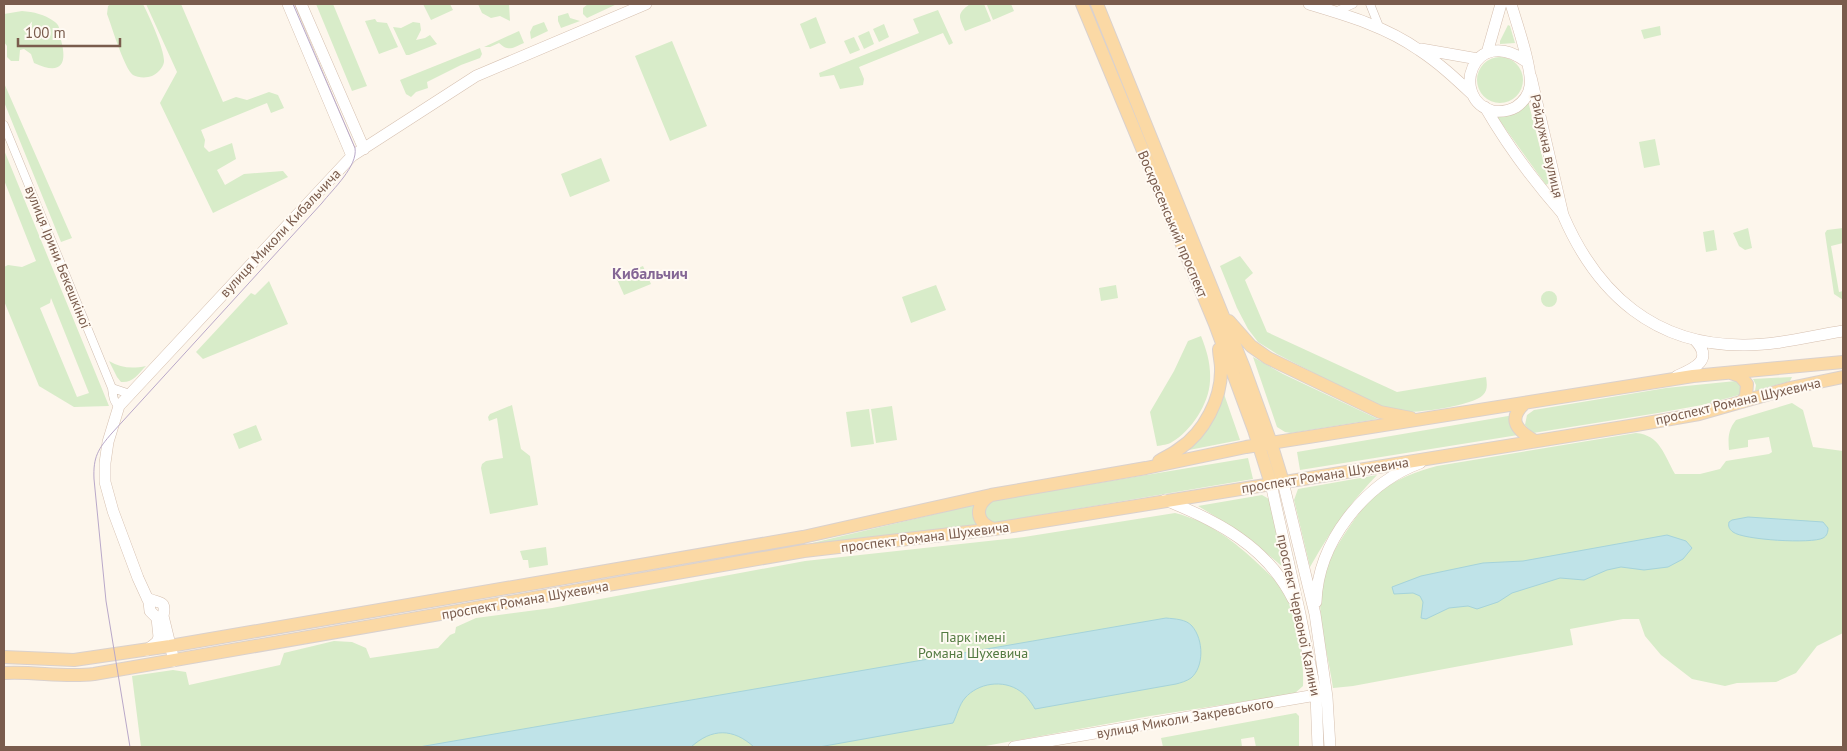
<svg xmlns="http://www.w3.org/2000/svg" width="1847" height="751" font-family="'PT Sans',sans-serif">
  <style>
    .green { fill: #d8ecc9; fill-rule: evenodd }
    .water { fill: #bfe3e8; stroke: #a5d3da }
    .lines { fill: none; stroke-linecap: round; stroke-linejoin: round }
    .street-casing { stroke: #d1beb0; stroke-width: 9 }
    .secondary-casing { stroke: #d6c0b0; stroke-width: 12 }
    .primary-casing { stroke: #dad1cd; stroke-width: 14 }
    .street { stroke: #fff; stroke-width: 8 }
    .secondary { stroke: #fff; stroke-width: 11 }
    .primary { stroke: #fbd9a5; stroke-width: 12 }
    .tram { stroke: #b9a8c9; stroke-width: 1 }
    .labels { text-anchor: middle; stroke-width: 4; stroke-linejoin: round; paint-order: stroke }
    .street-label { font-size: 14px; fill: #7a5c4d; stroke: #fffaf3 }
    .park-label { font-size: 14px; fill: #537a41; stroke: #fffaf3 }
    .quarter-label { font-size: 16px; font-weight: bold; fill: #846695; stroke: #fffaf3 }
  </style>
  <rect width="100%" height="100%" fill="#fdf6ec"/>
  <path class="green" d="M111 4H143C149 16 165 50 164 62 163 68 157 74 152 76 147 78 138 78 133 75 124 68 112 27 107 14L108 6Z
    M146 4H181L223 102 236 97 247 100 269 92 278 95 284 108 271 113 267 103 201 130 205 140 204 147 209 152 232 143 236 159 217 170 225 185 244 174 283 171 288 177 213 213 160 103 177 72Z
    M316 4H333L367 86 352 91Z
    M423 4H450L453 10 431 20Z
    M478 4H509L510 21 500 16 491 18 482 13Z
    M588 4H617L587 18 583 14V8Z
    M970 4H984L991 21 965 31C959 17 956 14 970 4Z
    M990 4H1011L1014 11 993 20 987 5Z
    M938 10 953 43 949 45 943 33 859 67 864 79 863 85 840 89 834 75 820 77 819 73 919 33 913 19Z
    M22 11C34 12 44 14 55 22 61 26 59 33 61 40 68 66 60 75 34 63L31 54 24 49 20 50 19 61H11L7 57V46L4 42V14Z
    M568 13 570 18 580 21 561 28 558 21V16Z
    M816 17 826 43 810 49 800 24Z
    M375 19 377 22 387 23 398 47 379 54 365 21Z
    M413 22 420 23 421 30 416 40 425 38 430 35 437 44 409 55H406L393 27 401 28Z
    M544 22 548 31 531 39 530 32 533 26Z
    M884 24 889 37 879 42 873 29Z
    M1508 25 1510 26 1515 43 1500 44V41Z
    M1660 26 1661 35 1644 39 1641 30Z
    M519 31 524 43C512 48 509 52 499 43L490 47H484Z
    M869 31 874 44 864 49 858 36Z
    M854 37 860 50 850 54 844 41Z
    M672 41 707 126 670 141 635 56Z
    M480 48 482 54 480 58 461 65 427 82 428 88 416 92 411 97 406 94 400 80Z
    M1477 80a23 23 0 1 1 46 0a23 23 0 1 1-46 0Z
    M4 83 72 238 61 242 4 102Z
    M1528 101 1549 183 1546 185 1497 117Z
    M1655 139 1660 165 1644 168 1639 142Z
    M4 150 109 406 74 407 39 386 4 301V267L8 265 22 267 36 261 4 180ZM51 298 89 393 77 397 40 308 50 303Z
    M601 158 610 181 570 197 561 174Z
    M1748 228 1752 248 1745 250 1739 246 1733 233Z
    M1843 228V243L1831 246 1839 292 1843 291V300L1834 294 1825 233 1827 230Z
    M1714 230 1717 250 1706 252 1703 232Z
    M1240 256 1253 273 1245 280 1267 332 1397 392 1486 377C1487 383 1488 390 1483 395 1472 406 1418 413 1402 412 1396 412 1389 410 1382 408L1277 354 1258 342 1248 329 1237 308 1220 266Z
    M643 266 651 284 624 295 616 277Z
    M269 281 288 324 203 359 196 352 251 293 255 295Z
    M936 285 946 310 911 323 902 297Z
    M1116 285 1118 298 1101 301 1099 288Z
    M1541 299a8 8 0 1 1 16 0a8 8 0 1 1-16 0Z
    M1201 336C1207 351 1211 365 1210 381 1209 404 1191 431 1172 442 1168 445 1162 445 1157 446L1150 412 1174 371 1188 341Z
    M1253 357 1283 374 1378 419 1291 433 1285 432 1277 427Z
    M109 361C121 368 132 369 146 366 138 374 133 383 121 382L117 377Z
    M1792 377 1790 381 1755 391 1756 385 1753 379Z
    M1736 381 1741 383V393L1739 395 1702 405 1658 413 1533 433 1525 425 1527 415 1534 410 1666 388Z
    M1224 394 1240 440 1189 450C1204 433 1216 416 1224 394Z
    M1792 403 1803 410 1813 447 1843 451V633L1817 646 1796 673 1776 682 1737 683 1725 686 1692 679 1661 655 1645 636 1639 619H1623L1570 629 1573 645 1353 686 1333 688C1329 660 1320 629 1320 601 1320 591 1322 576 1326 567 1335 547 1361 506 1378 493 1396 479 1415 472 1437 466L1636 433C1660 435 1664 455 1675 474H1700L1720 469 1726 461 1769 454 1772 452 1769 437 1748 440V447L1729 450C1728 438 1728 430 1736 420Z
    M512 405 521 449 530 456 538 505 490 514 481 468 482 464 486 461 503 458 497 418 489 421 488 417 490 414Z
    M892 406 897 440 876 443 871 409Z
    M869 409 874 444 851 447 846 412Z
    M1514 415 1518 435 1300 470 1297 452Z
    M256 425 262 440 239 449 233 434Z
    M1248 458 1253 479 993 523 985 516V509L991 501Z
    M1377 475C1350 503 1329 533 1310 567L1294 500 1298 489Z
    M1262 495 1269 499 1285 569C1258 545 1229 524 1198 506Z
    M974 505 973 516 978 526 808 544Z
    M1175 513C1207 521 1230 538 1253 559 1266 571 1280 583 1288 600 1299 625 1304 658 1303 686L1294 694 1150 716 980 747H141L132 676 173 670 186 672 189 685 280 665 284 653 334 641 352 642 366 648 370 658 438 648 450 635 455 633 456 627 476 618 552 608 805 561 1024 537Z
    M546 547 548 565 529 568 528 560H523L520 551Z
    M1296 713 1299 716V747H1256L1254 737 1241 739 1242 747H1163L1161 738Z"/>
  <path class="water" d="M1748 517 1823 522 1828 528C1828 532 1827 536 1823 538 1812 544 1743 540 1733 532 1729 529 1728 526 1729 522L1732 520Z
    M1667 535 1686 541 1692 548 1683 559 1668 567 1644 570 1621 567 1607 570 1584 580 1560 578 1512 593 1498 602 1477 609 1468 606 1449 608 1426 619 1421 618 1423 602 1420 596 1413 593 1394 594 1392 587 1421 576 1483 563 1523 561Z
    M1166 618C1175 619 1186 619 1192 626 1204 640 1204 667 1191 678 1187 681 1180 683 1176 684L1035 709C1031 702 1026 695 1020 691 1003 679 978 683 965 698 959 705 957 715 953 723L819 747H754C733 728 712 728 691 747H419Z"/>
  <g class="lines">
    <defs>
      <path id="street" d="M1370 4 1380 29
        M1335 12 1353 4
        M4 125 112 388C113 395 113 402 119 406
        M112 388 127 393H132"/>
      <path id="secondary" d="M288 4 352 156
        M301 4 364 149
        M1309 4C1346 15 1387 27 1419 50 1439 63 1456 79 1473 95
        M1511 4C1516 21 1533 70 1530 86 1529 95 1523 102 1516 107 1509 111 1501 112 1493 111 1449 100 1472 22 1527 62
        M1421 49 1478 59
        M1487 53 1501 4
        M1531 77 1563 215C1597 294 1655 346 1745 345 1778 345 1811 336 1843 331
        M1485 107C1507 145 1533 180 1562 213
        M1677 376C1695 368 1714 360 1695 340
        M1283 482 1315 614 1327 697 1330 747
        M1271 484 1300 614 1316 695 1318 747
        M1165 500C1218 521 1267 547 1293 599
        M147 598C159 604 167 599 163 616L174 661
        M1316 602C1318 542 1364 484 1420 463
        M147 650 157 642 159 637 157 618 150 611 149 602 138 578 113 511 105 482V463L108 442 119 406 352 156 476 76 646 4
        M1014 747 1316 695"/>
      <path id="primary" d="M1082 4 1215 324 1254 430 1271 484
        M1097 4 1244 368 1271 443 1283 482
        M1229 321 1251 346 1268 358 1380 412 1411 418
        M1731 373 1740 376 1747 384 1746 396 1742 402
        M1525 403C1506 420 1518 431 1535 441
        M1159 461C1165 457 1173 454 1179 449 1204 433 1222 398 1221 368 1221 362 1219 355 1219 349
        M991 495C974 505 975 523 994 529
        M4 657 74 660 170 646 803 537 991 495 1146 468 1246 447 1693 376 1843 362
        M4 673C34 671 64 678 94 674L804 551 994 529 1636 425 1699 414 1790 388 1843 377"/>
    </defs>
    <use href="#street" class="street-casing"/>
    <use href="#secondary" class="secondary-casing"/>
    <use href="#primary" class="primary-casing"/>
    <use href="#street" class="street"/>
    <use href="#secondary" class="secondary"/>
    <use href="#primary" class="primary"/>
    <path class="tram" d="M130 747 106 601 94 479C93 457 98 449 112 433L322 203C333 189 358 166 355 148L293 4"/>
  </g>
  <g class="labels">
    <g class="street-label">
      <text transform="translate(1547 146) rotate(77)" y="5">Райдужна вулиця</text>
      <text transform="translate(1173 224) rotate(67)" y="5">Воскресенський проспект</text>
      <text transform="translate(280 233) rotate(-47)" y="5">вулиця Миколи Кибальчича</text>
      <text transform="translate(58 257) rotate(68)" y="5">вулиця Ірини Бекешкіної</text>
      <text transform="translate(1738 401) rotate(-13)" y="5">проспект Романа Шухевича</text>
      <text transform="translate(1325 475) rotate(-9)" y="5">проспект Романа Шухевича</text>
      <text transform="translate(925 537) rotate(-7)" y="5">проспект Романа Шухевича</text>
      <text transform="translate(525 600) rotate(-10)" y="5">проспект Романа Шухевича</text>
      <text transform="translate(1299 615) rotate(78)" y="5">проспект Червоної Калини</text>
      <text transform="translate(1185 718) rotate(-10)" y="5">вулиця Миколи Закревського</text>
    </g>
    <g class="park-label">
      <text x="973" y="642">Парк імені<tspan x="973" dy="16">Романа Шухевича</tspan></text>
    </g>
    <g class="quarter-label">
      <text x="650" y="279">Кибальчич</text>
    </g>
  </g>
  <rect width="1847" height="751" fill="none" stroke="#7a5c4d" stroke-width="10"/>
  <path d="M18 38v8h102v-8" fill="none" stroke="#7a5c4d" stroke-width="2.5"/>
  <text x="25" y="38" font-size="15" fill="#7a5c4d" stroke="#fffaf3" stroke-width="4" paint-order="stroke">100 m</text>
</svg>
